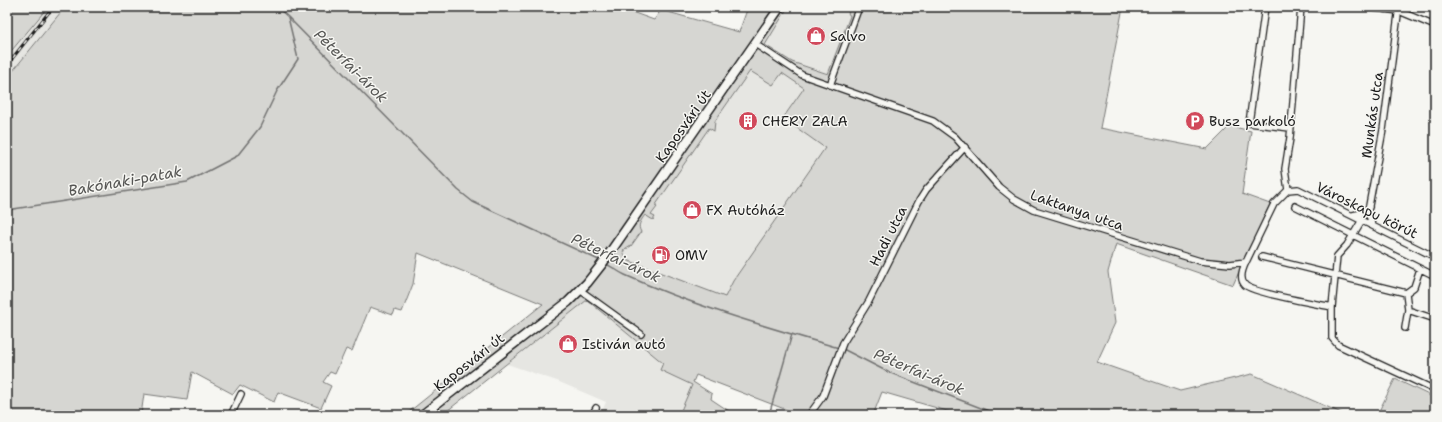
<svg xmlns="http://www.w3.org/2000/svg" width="1442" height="422" font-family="'Shantell Sans',sans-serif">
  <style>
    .built { fill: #e6e6e2 }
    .green { fill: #d6d6d2; stroke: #797977; fill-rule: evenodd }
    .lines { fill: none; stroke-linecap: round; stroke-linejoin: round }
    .stream { stroke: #727271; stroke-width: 1.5 }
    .street-casing { stroke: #1c1c1c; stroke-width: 8 }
    .secondary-casing { stroke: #1c1c1c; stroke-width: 11 }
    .street { stroke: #f6f6f2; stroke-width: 5.5 }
    .secondary { stroke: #f6f6f2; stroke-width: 8 }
    .rail-casing { stroke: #1c1c1c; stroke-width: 3 }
    .rail { stroke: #f6f6f2; stroke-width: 1.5; stroke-dasharray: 4.5; stroke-linecap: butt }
    .labels { text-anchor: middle; stroke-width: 3; stroke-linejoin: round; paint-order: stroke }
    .poi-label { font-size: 14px; fill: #1c1c1c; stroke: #f6f6f2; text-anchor: start }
    .street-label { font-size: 14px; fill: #1c1c1c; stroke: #f6f6f2 }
    .water-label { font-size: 15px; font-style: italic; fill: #565654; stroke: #f6f6f2 }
  </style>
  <rect width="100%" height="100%" fill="#f6f6f2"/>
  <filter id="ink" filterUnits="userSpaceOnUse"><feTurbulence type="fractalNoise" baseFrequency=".025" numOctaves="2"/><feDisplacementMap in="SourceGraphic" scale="8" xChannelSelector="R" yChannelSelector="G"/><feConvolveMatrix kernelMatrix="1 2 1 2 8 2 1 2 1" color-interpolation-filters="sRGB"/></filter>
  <g filter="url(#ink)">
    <path class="built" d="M48 7H65L7 78V56Z
      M788 7H851L848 13 850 15 829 74 792 62 765 45Z
      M750 71 782 73 804 88 783 118 825 148 725 298 627 260 623 251 640 230 641 221 645 215 653 219 654 217 651 215 657 207 655 206 709 128 714 131 715 121Z
      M587 300 663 363 660 370 692 385 679 415H610L602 411 606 402 557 381 507 364Z"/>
    <path class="green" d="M7 7H48L7 56Z
      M65 7H618L654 20 661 10 739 32 748 7H788L765 45 792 62 828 74 850 16 848 13 851 7H1123L1100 128 1207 149 1230 126 1251 131 1242 194 1270 204 1233 285 1116 244 1108 272 1115 323 1097 362 1180 391 1252 374 1346 415H961L882 392 873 415H800L696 375 693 382 712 394 711 399 735 415H679L692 385 660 370 663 363 587 300 442 415H405L543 304 418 253 413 284 402 312 395 310 393 315 370 307 352 351 346 349 335 374 330 372 323 382 331 386 321 408 278 392 274 402 240 385 233 394 192 372 187 400 144 394 141 415H7V78ZM750 71 773 85 782 73 804 88 783 118 825 148 733 281 725 297 627 260 623 251 631 246 641 232C637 226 641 220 645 215L653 220 655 217 651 215 657 207 655 206 709 128 714 131 715 121Z
      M1395 379 1435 398V415H1377Z"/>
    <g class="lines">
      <path class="stream" d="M288 17 458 190 473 202 601 261
        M7 210 187 182 237 156 260 127 277 91 298 59 288 17 277 7
        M606 264C613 267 618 272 625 275 693 306 767 327 839 348
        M843 349 888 372 999 415
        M769 415 792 334
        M1106 415H1109"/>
      <defs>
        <path id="street" d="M1265 7 1249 123 1290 128
          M1365 7 1399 11 1435 26
          M755 44 802 75 933 121 955 137 999 187 1014 199 1034 210 1200 261 1230 264 1246 262
          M830 85 859 7
          M1288 190 1274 204 1246 262C1243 268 1239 279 1245 285 1253 293 1317 304 1332 307
          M1288 190 1285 169 1290 138 1301 7
          M1288 190 1298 189 1435 257
          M1295 206 1435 276
          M1353 215 1362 213 1369 207
          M1362 220 1347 245 1337 256 1332 307V338L1338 345 1435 390
          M1372 225 1368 211 1383 130 1399 7
          M1262 257 1406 293
          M1420 269 1414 287 1406 293 1408 310 1435 319
          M580 290 641 334
          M1405 328 1408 310
          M231 415 241 394
          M592 415 596 408
          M809 415 823 396 843 343 869 301 919 201 926 190 965 147"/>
        <path id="secondary" d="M422 415 568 302 587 283 602 264 780 7"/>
      </defs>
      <use href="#street" class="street-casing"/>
      <use href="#secondary" class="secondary-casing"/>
      <use href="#street" class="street"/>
      <use href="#secondary" class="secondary"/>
      <defs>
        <path id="rail" d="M7 65 53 7"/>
      </defs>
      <use href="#rail" class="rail-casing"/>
      <use href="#rail" class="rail"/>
    </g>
  </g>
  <defs>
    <symbol id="shop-disc" viewBox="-11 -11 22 22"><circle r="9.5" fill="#d1495b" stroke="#f6f6f2"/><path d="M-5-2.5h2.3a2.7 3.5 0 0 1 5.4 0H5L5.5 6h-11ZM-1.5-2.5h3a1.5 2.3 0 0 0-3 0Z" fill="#fff"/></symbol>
    <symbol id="building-disc" viewBox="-11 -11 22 22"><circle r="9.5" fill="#d1495b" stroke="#f6f6f2"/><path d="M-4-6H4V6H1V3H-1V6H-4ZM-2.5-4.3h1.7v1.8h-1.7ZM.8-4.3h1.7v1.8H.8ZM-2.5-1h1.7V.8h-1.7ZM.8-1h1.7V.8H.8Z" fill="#fff"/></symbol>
    <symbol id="parking-disc" viewBox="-11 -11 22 22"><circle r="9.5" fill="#d1495b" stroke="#f6f6f2"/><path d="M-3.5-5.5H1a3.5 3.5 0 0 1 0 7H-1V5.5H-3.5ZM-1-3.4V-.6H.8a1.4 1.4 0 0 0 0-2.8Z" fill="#fff"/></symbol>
    <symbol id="fuel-disc" viewBox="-11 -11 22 22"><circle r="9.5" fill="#d1495b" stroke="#f6f6f2"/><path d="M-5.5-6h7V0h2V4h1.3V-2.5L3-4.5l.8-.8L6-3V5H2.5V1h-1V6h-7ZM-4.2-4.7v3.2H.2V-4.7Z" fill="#fff"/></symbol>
  </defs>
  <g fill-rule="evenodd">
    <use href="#shop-disc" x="805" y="25" width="22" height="22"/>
    <use href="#building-disc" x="737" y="110" width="22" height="22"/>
    <use href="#parking-disc" x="1184" y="110" width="22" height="22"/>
    <use href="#shop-disc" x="681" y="199" width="22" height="22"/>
    <use href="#fuel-disc" x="650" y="244" width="22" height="22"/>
    <use href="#shop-disc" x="557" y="333" width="22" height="22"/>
  </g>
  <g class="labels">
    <g class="poi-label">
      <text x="830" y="41">Salvo</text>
      <text x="762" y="126">CHERY ZALA</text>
      <text x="1209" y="126">Busz parkoló</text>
      <text x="706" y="215">FX Autóház</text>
      <text x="675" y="260">OMV</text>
      <text x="582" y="349">Istiván autó</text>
    </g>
    <g class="street-label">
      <text transform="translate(1372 115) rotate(-82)" y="5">Munkás utca</text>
      <text transform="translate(683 126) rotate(-55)" y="5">Kaposvári út</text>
      <text transform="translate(1077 210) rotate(19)" y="5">Laktanya utca</text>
      <text transform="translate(1367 210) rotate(26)" y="5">Városkapu körút</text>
      <text transform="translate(888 236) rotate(-63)" y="5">Hadi utca</text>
      <text transform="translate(469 362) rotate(-38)" y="5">Kaposvári út</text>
    </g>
    <g class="water-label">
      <text transform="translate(351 66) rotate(45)" y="5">Péterfai-árok</text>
      <text transform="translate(125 181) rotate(-10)" y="5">Bakónaki-patak</text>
      <text transform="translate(616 258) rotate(25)" y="5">Péterfai-árok</text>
      <text transform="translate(919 372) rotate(23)" y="5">Péterfai-árok</text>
    </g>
  </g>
  <rect width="1442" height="422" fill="none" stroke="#f6f6f2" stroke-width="24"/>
  <rect x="12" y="12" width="1418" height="398" fill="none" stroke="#1c1c1c" stroke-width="1.5" filter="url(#ink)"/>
</svg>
